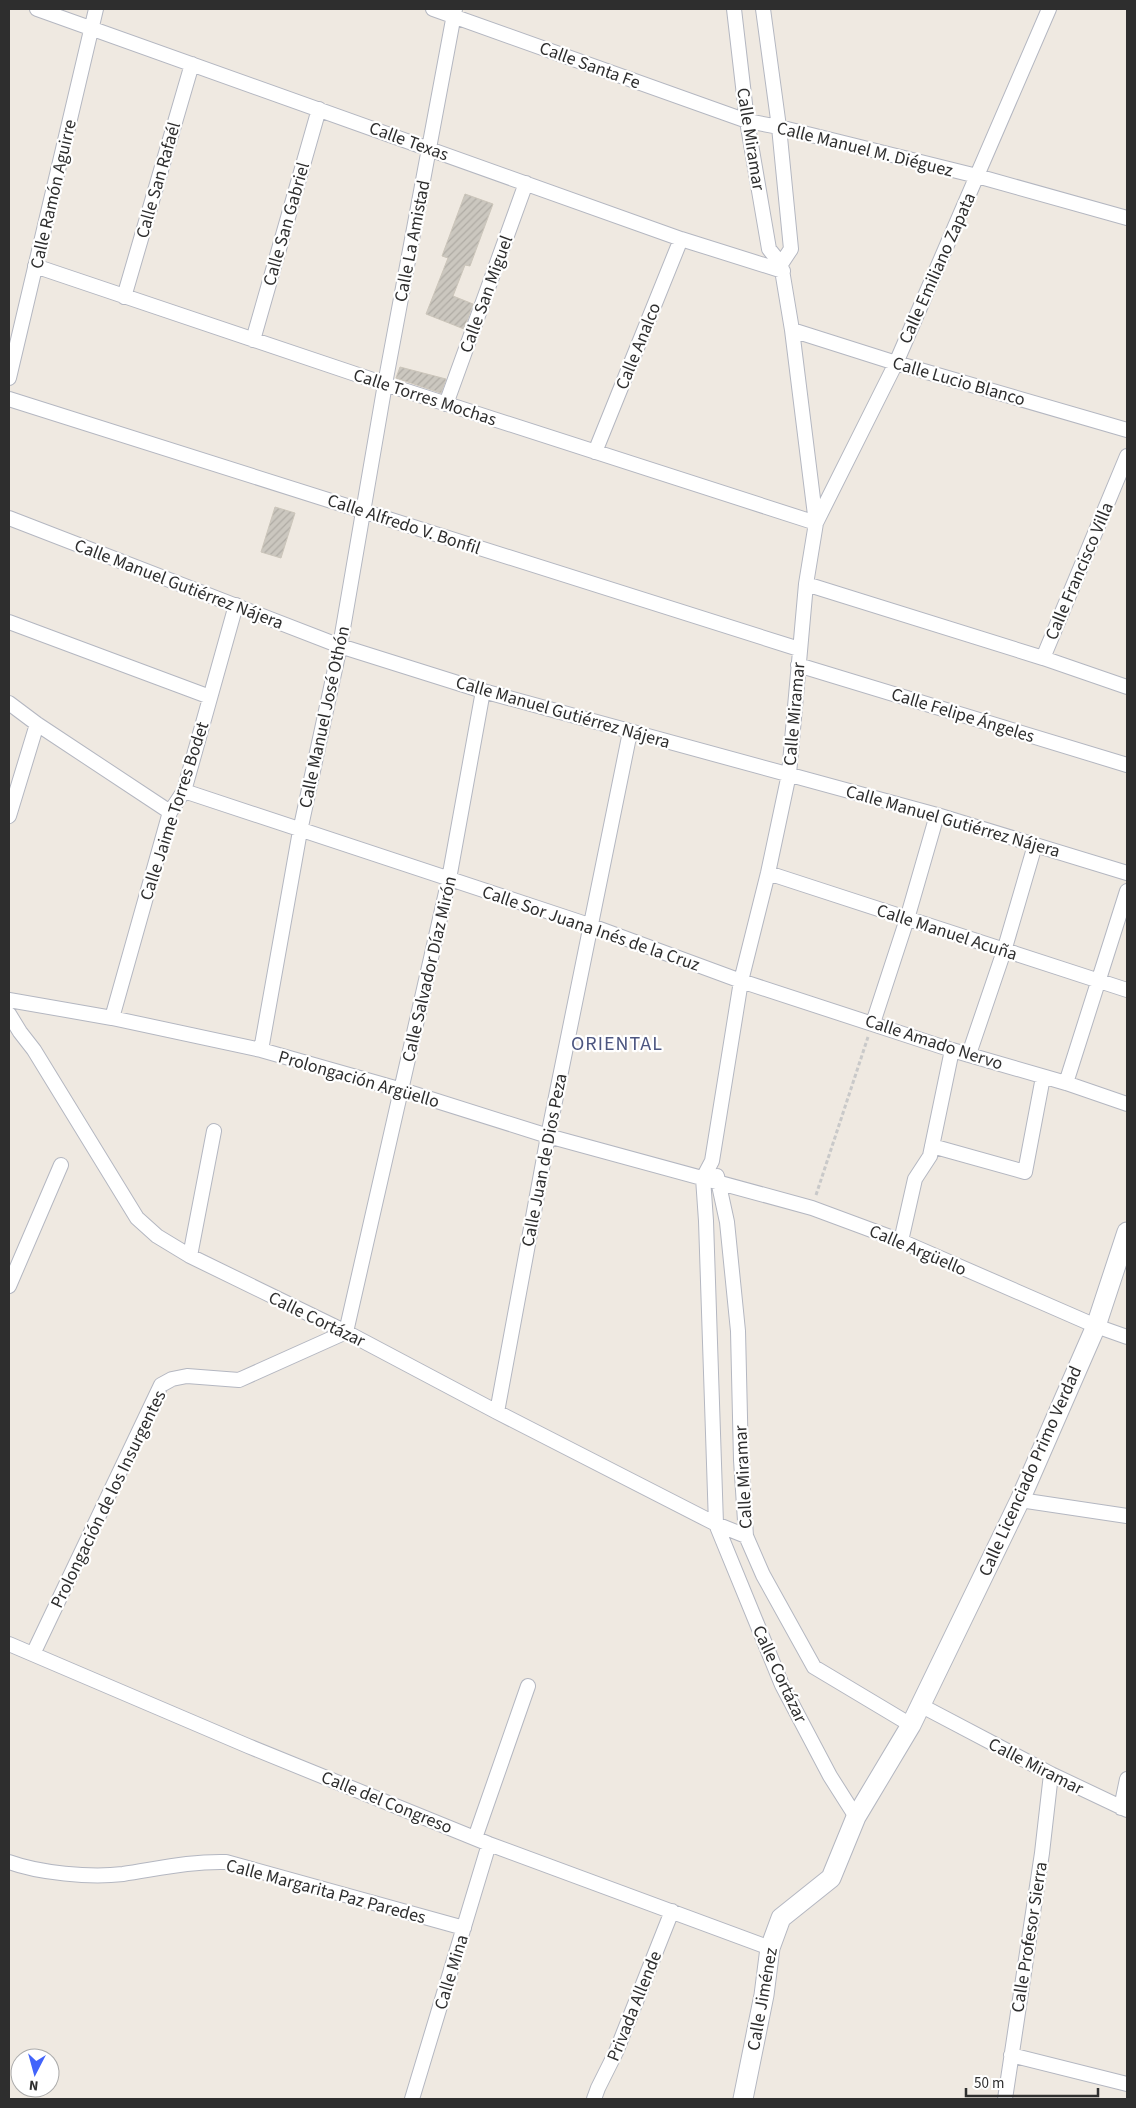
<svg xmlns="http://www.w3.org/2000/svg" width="1136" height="2108" font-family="'Source Sans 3',sans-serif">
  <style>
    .building { fill: url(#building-hatch); stroke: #cbc5ba }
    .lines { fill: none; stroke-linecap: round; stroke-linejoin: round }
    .street-casing { stroke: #b4b7c1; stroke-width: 16 }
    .secondary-casing { stroke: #b4b7c1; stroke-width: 21 }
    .path { stroke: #c9c9c9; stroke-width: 3; stroke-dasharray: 4 2.5; stroke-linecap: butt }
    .street { stroke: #fff; stroke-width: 14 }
    .secondary { stroke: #fff; stroke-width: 19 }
    .labels { text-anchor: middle; stroke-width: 4.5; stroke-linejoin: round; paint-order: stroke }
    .street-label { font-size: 18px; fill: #2e2e2e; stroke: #fff }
    .quarter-label { font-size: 20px; letter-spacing: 1px; fill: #4d5680; stroke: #fff }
  </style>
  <defs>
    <pattern id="building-hatch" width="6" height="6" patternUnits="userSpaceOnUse" patternTransform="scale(1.25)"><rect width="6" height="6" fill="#cbc7bf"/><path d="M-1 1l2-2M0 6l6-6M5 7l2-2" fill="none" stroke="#afaba4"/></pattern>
  </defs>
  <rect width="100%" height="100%" fill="#efe9e1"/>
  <path class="building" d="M465 194 493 204 470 266 465 265 453 296 473 304 464 329 426 314 448 258 442 256Z
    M400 367 446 379 441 393 396 378Z
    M275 507 295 513 281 558 261 552Z"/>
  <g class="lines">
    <defs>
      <path id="street" d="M37 9 681 239 783 271
        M433 9 747 121 779 127 977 176 1127 218
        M734 9 747 121 769 249 781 264 792 330 816 523 806 584 789 774 768 873 741 981 712 1161 703 1178 706 1221 716 1524 782 1685 830 1776 856 1817
        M763 9 779 127 791 249 781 264
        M35 266 385 384 816 523 896 363 1049 9
        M124 297 192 64
        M792 330 896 363 1127 430
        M253 340 319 109
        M9 378 96 9
        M9 399 799 649
        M446 404 526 183
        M595 452 681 239
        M9 518 340 646 483 691 937 815 1127 873
        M806 584 1043 658 1127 687
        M9 622 210 697
        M1043 658 1127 456
        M798 665 1127 765
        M9 703 37 724 170 812
        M184 791 589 925 741 981 952 1050 1066 1083 1127 1104
        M9 816 37 724
        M768 873 1127 990
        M9 1000 112 1018 261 1050 402 1090 548 1136 812 1208 901 1241 1096 1326 1127 1337
        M9 1014 20 1032 34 1050 137 1218 157 1236 190 1256 346 1332 497 1412 716 1524 746 1536
        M112 1018 170 812 184 791 236 605
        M873 1023 907 919 937 815
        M261 1050 300 831 340 646 385 384 455 9
        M969 1054 1004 951 1035 845
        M1066 1083 1127 891
        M932 1146 1025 1172 1043 1077
        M717 1176 727 1222 738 1331 741 1460 746 1536 763 1575 814 1667 911 1725
        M901 1241 915 1179 930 1156 952 1050
        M190 1256 214 1131
        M9 1286 61 1165
        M497 1412 548 1136 630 732
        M1020 1500 1127 1516
        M9 1644 248 1746 489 1844 770 1948
        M33 1654 161 1385 172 1379 187 1376 239 1380 346 1332 449 879 483 691
        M920 1705 1051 1774 1127 1810
        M1121 1808 1127 1779
        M475 1838 528 1686
        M9 1862C39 1873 90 1878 123 1874 157 1869 191 1861 226 1862L464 1928
        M1011 2055 1127 2084
        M412 2099 489 1844
        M594 2099 598 2088 616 2052 672 1911
        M1005 2099 1042 1853 1051 1774"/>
      <path id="secondary" d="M743 2099 764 1995 770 1948 781 1918 831 1878 856 1817 911 1725 1020 1500 1096 1326 1127 1232"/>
    </defs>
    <use href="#street" class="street-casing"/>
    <use href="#secondary" class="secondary-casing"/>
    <path class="path" d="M816 1195 868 1037"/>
    <use href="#street" class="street"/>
    <use href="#secondary" class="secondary"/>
  </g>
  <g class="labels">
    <g class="street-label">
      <text transform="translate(590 65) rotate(20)" y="6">Calle Santa Fe</text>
      <text transform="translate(751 139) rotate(81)" y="6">Calle Miramar</text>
      <text transform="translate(409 141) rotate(20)" y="6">Calle Texas</text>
      <text transform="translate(865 149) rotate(14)" y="6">Calle Manuel M. Diéguez</text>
      <text transform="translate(158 180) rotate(-74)" y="6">Calle San Rafaél</text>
      <text transform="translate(53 194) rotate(-77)" y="6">Calle Ramón Aguirre</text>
      <text transform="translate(286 224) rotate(-74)" y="6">Calle San Gabriel</text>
      <text transform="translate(412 241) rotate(-79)" y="6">Calle La Amistad</text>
      <text transform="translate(937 268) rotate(-66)" y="6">Calle Emiliano Zapata</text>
      <text transform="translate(486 294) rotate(-70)" y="6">Calle San Miguel</text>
      <text transform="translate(638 346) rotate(-68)" y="6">Calle Analco</text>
      <text transform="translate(959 381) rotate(16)" y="6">Calle Lucio Blanco</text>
      <text transform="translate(425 397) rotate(18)" y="6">Calle Torres Mochas</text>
      <text transform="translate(404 524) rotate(18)" y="6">Calle Alfredo V. Bonfil</text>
      <text transform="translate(1079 571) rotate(-67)" y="6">Calle Francisco Villa</text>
      <text transform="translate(179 584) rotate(21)" y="6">Calle Manuel Gutiérrez Nájera</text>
      <text transform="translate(563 712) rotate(16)" y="6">Calle Manuel Gutiérrez Nájera</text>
      <text transform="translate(794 714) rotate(-85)" y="6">Calle Miramar</text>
      <text transform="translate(963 715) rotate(17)" y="6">Calle Felipe Ángeles</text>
      <text transform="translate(324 717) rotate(-78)" y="6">Calle Manuel José Othón</text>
      <text transform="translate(174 811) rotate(-72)" y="6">Calle Jaime Torres Bodet</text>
      <text transform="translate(953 821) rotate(16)" y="6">Calle Manuel Gutiérrez Nájera</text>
      <text transform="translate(591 928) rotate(19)" y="6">Calle Sor Juana Inés de la Cruz</text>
      <text transform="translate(947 932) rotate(18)" y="6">Calle Manuel Acuña</text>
      <text transform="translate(429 969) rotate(-77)" y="6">Calle Salvador Díaz Mirón</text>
      <text transform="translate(934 1042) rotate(18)" y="6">Calle Amado Nervo</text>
      <text transform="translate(359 1079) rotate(16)" y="6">Prolongación Argüello</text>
      <text transform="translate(544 1160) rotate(-79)" y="6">Calle Juan de Dios Peza</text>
      <text transform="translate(918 1250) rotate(23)" y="6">Calle Argüello</text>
      <text transform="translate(317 1319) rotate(26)" y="6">Calle Cortázar</text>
      <text transform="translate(1030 1471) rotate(-66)" y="6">Calle Licenciado Primo Verdad</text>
      <text transform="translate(743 1477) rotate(-93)" y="6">Calle Miramar</text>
      <text transform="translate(108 1499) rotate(-64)" y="6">Prolongación de los Insurgentes</text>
      <text transform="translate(780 1674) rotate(65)" y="6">Calle Cortázar</text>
      <text transform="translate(1036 1766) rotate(27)" y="6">Calle Miramar</text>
      <text transform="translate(387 1802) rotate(22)" y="6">Calle del Congreso</text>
      <text transform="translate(326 1891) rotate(15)" y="6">Calle Margarita Paz Paredes</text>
      <text transform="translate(1029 1937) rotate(-81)" y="6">Calle Profesor Sierra</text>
      <text transform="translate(451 1972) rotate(-73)" y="6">Calle Mina</text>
      <text transform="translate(762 1999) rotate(-80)" y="6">Calle Jiménez</text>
      <text transform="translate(634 2006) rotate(-68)" y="6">Privada Allende</text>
    </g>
    <g class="quarter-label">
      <text x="617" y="1050">ORIENTAL</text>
    </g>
  </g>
  <rect width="1136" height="2108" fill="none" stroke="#2e2e2e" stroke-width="20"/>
  <g transform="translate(35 2073) rotate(186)"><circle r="24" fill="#ffffff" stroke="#ababab"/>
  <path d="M0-4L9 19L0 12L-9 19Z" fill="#4264fb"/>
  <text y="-8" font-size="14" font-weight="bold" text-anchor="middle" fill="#2e2e2e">N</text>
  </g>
  <path d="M966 2088v8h132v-8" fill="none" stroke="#2e2e2e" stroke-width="2.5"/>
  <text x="974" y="2088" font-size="15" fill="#2e2e2e" stroke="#ffffff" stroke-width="4" paint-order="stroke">50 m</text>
</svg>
